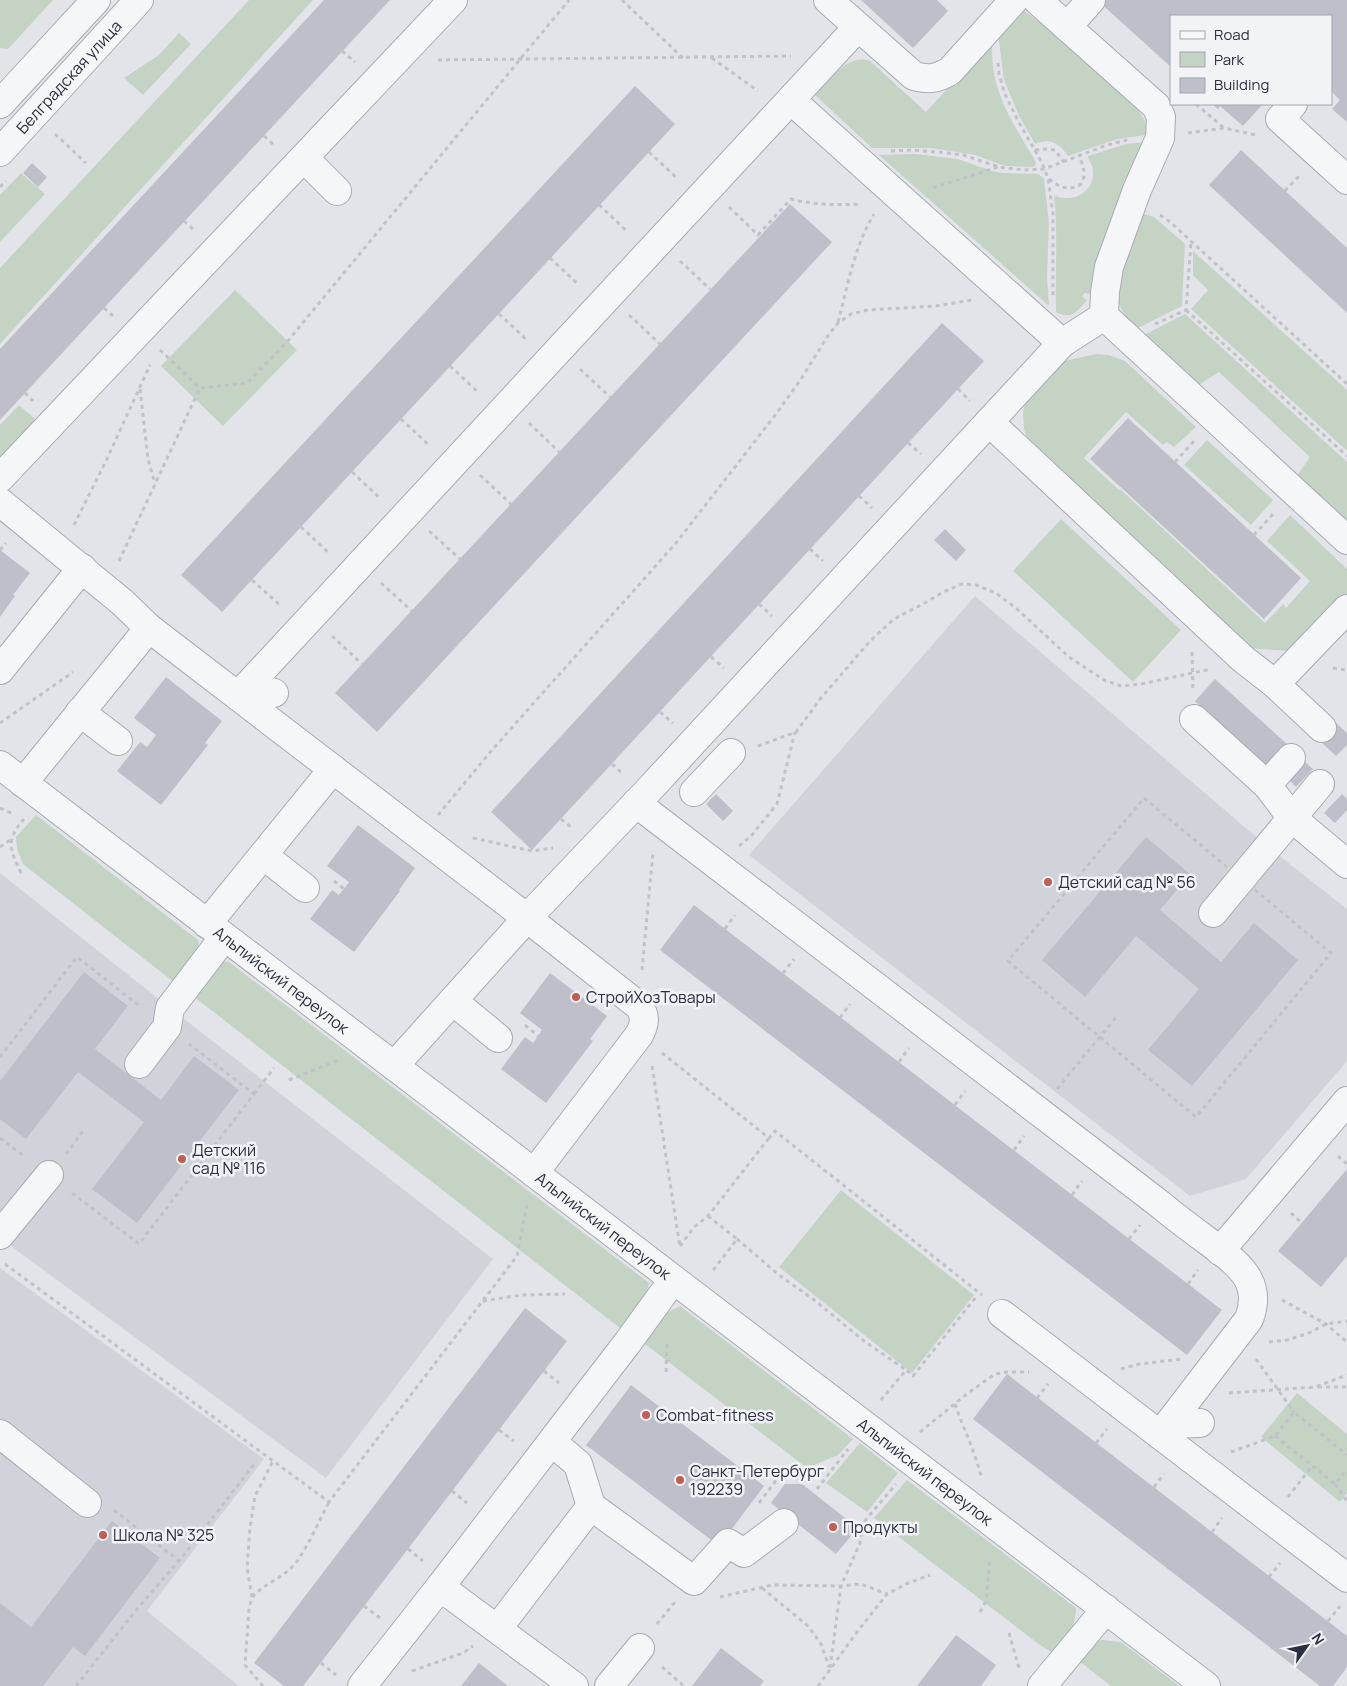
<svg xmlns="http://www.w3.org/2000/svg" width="1347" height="1686" font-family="Manrope,sans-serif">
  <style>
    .built { fill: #d1d3db }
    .green { fill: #c5d3c5 }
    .building { fill: #bebfc9 }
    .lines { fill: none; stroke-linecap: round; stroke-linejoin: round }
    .minor-casing { stroke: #a8aab4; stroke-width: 30 }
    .path { stroke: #c1c2c8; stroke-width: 3; stroke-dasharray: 4 4; stroke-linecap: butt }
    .minor { stroke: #f5f6f8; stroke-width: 28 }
    .poi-dot { fill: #c25d54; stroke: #f2f3f7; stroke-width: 2 }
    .labels { text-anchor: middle; stroke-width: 5; stroke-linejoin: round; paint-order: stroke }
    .street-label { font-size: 16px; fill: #2c2f40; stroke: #f2f3f7 }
    .poi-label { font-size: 16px; fill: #2c2f40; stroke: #f2f3f7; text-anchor: start }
  </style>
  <rect width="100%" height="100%" fill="#e3e4ea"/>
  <path class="built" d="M975 596 1268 847 1347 909V1061L1246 1179 1190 1196 749 855Z
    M0 873 170 1008 493 1259 326 1478 0 1238Z
    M0 1268 264 1459 147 1611 239 1686H0Z"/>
  <path class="green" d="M0 0H53L8 49 0 48Z
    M249 0H313L0 344V268Z
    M1020 8 1041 23 1137 108 1145 121 1146 135 1117 139 1068 156C1060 144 1050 137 1035 144L1019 116 1004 80 998 33Z
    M179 33 191 44 143 95 124 78 159 55Z
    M992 40C992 49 992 58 993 67 997 101 1019 133 1036 162L1034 167 1005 166 975 155 931 148H872L815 95C829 81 847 53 870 61L926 112Z
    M1145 142 1089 294 1085 293 1082 296 1087 300C1077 312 1072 320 1056 312 1055 273 1058 234 1054 195 1071 204 1095 193 1093 171 1093 166 1089 161 1088 156L1126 144Z
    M915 154 958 159 992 171 1003 173 1038 174 1044 178 1049 223 1047 277 1049 306 879 155Z
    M21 173 45 194 0 242V195Z
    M1144 214 1154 217 1185 244 1182 306 1136 329C1131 322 1123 314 1120 306 1111 283 1130 238 1137 215Z
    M1193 251 1347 390V449L1346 450 1191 309 1208 290 1193 275Z
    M235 290 297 350 223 426 161 366Z
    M1185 314 1347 462V523L1296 477 1310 457 1219 372 1197 386 1142 336Z
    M1096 354 1109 355 1125 361 1196 427 1174 447 1167 442 1163 445 1126 412 1084 458 1119 490 1120 489 1265 623 1283 604 1286 608 1310 581 1267 541 1290 515 1347 569V593L1345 597 1291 651 1245 648 1029 444 1024 429 1023 412 1026 399 1060 362Z
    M19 405 41 424 0 470V425Z
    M1207 440 1273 500 1251 525 1184 465Z
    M1061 519 1181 630 1133 682 1013 571Z
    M36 815 198 940C201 957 185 971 175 983L23 864 17 849 16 837Z
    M223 961 229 962 649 1283 646 1295 625 1332 193 996 215 965Z
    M841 1190 974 1295 912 1373 779 1267Z
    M680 1306 853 1439 838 1455 807 1468 641 1341 660 1316Z
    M1297 1393 1347 1434V1493L1340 1502 1261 1437Z
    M860 1443 898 1473 867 1512 826 1483Z
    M907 1480 1076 1608C1075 1630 1068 1638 1053 1653L1040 1645 874 1518Z
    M1102 1640 1121 1642 1179 1686H1111L1075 1658 1092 1643Z"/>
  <path class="building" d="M324 0H390L0 420V349Z
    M861 0H937L948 11 913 48Z
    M1097 0H1347V122L1332 109 1340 100 1331 91V16H1171V67Z
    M635 86 675 124 222 612 181 575Z
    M1212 104H1263L1243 126 1220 106 1218 109Z
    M1241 150 1347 248V313L1209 185Z
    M32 163 47 177 38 187 23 173Z
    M790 204 832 242 377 732 335 693Z
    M942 323 984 361 532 850 491 812Z
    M1128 418 1301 578 1264 619 1090 459Z
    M945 529 966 550 956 561 934 540Z
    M0 550 30 573 13 595 15 596 0 617Z
    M166 677 222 721 205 743 208 745 161 805 117 771 140 742 147 747 156 735 134 718Z
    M1215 679 1288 745 1269 767 1195 701Z
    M1335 722 1347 733V745L1336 756 1319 740Z
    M1303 760 1313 769 1296 787 1287 778Z
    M716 794 733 811 723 821 706 804Z
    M1342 794 1347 799V810L1335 823 1324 813Z
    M358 825 415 868 399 890 400 891 354 952 310 919 332 890 339 895 349 882 327 866Z
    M1146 837 1190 874 1160 910 1221 962 1254 923 1298 960 1192 1086 1148 1050 1199 989 1136 936 1085 997 1042 960Z
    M694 905 1222 1310 1187 1355 660 950Z
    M84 972 128 1006 95 1049 161 1100 194 1056 239 1090 137 1223 92 1189 144 1122 78 1072 26 1139 0 1119V1081Z
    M550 973 607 1016 590 1039 593 1041 546 1103 501 1069 525 1037 533 1043 542 1030 520 1013Z
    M1347 1169V1256L1321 1287 1278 1251Z
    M525 1308 567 1341 303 1686H284L254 1663Z
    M1007 1374 1347 1636V1667L1333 1686H1320L973 1419Z
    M631 1385 764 1486 719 1546 586 1445Z
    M785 1484H802L849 1521 851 1536 836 1554 771 1503Z
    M112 1521 160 1558 85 1656 73 1647 43 1686H0V1603L31 1627Z
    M956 1635 996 1665 981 1686H917Z
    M721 1648 764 1681 760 1686H692Z
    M479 1663 508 1686H461Z"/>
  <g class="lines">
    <defs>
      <g id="minor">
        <path d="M828 0 914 76C929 80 936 79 950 71L1014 0"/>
        <path d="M1037 0 1156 106 1161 117 1160 138 1137 190 1109 267 1105 292 1104 316 1347 540"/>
        <path d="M1067 27 1091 0"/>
        <path d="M791 100 1062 343"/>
        <path d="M0 104 96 0"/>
        <path d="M1293 104 1280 119 1347 180"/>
        <path id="s1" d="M0 152 139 0"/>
        <path d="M304 158 337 191"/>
        <path d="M989 422 1243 659 1275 684 1347 609"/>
        <path d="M0 478 453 0"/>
        <path d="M0 502 122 602 149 628 527 918 639 1006C646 1016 645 1024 639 1035L534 1173"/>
        <path d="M0 670 82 568"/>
        <path d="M1275 684 1322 728"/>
        <path d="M248 685 274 693"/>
        <path d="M238 696 858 27"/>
        <path d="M80 712 118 741"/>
        <path d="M1194 719 1267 785 1292 818 1347 864"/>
        <path id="s2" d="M0 765 1206 1686"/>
        <path d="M23 783 149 628"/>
        <path d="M1267 785 1291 758"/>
        <path d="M694 792 731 753"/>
        <path d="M636 803 1157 1202C1174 1216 1191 1229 1209 1242 1222 1252 1240 1264 1248 1279 1255 1292 1254 1306 1249 1319L1160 1435"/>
        <path d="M263 855 305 888"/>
        <path d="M1213 913 1320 784"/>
        <path d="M207 924 333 769"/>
        <path d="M453 1001 498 1038"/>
        <path d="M139 1064 167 1027 170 1008 224 937"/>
        <path d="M394 1066 527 918 645 794 1062 343 1104 316"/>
        <path d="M0 1235 49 1175"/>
        <path d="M1220 1251 1347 1101"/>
        <path d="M1002 1314 1347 1578"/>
        <path d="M1169 1424 1200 1423"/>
        <path d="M0 1434 87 1503"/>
        <path d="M552 1442 578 1464 591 1506 694 1581 728 1543 744 1553 784 1523"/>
        <path d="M498 1628 591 1506"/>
        <path d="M362 1686 440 1587"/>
        <path d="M574 1686 440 1587 628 1342 673 1280"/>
        <path d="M609 1686 640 1648"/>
        <path d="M1042 1686 1106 1609"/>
      </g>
    </defs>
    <use href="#minor" class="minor-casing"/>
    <path class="path" d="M622 0 683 58
      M342 51 355 62
      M712 58 758 91
      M438 60 791 56
      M998 63 999 74 1005 94 1017 119 1041 161 1048 178 1053 214V295
      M1196 104 1224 128
      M1188 133 1224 128 1256 135
      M55 134 86 163
      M264 136 274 145
      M1035 150 1043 149 1055 150 1064 162
      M891 151 912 150 948 153 963 155 999 167 1024 170 1044 169 1107 145 1127 140
      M649 152 678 179
      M1049 179C1059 187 1069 192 1081 184 1087 174 1083 166 1079 156
      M0 187 6 181
      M933 188 998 167
      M1285 191 1300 175
      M599 205 628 232
      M729 207 759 236
      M1160 215 1169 221 1347 384
      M184 221 195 231
      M758 235 791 199C814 205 837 205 861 204
      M550 258 579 285
      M680 261 710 289
      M104 308 113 316
      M1186 310 1347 456
      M499 314 528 341
      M629 315 660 344
      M838 322C848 286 854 247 874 214
      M1155 324 1186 310 1191 242
      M160 350 200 388
      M450 366 479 393
      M580 369 610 397
      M140 389 148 459 155 484
      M958 389 970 401
      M25 393 33 401
      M401 419 430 446
      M529 423 559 452
      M908 443 921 454
      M1175 462 1196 439
      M352 472 381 499
      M480 475 511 504
      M859 496 872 508
      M74 525 106 461 150 365
      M301 527 330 554
      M429 531 460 559
      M1254 535 1275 512
      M810 549 823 561
      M0 550 6 543
      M119 561 200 388 247 383 287 342 569 0
      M252 580 281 606
      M381 583 412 611
      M759 604 772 616
      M332 636 362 664
      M1192 652 1193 691
      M711 657 724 668
      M1333 668 1347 670
      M660 712 673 723
      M0 723 73 672
      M758 746 796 732 821 698 870 641 894 619 925 603 943 592 962 584 976 585 996 593 1017 609 1069 657 1104 680 1121 686 1141 684 1211 669
      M612 764 624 775
      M1144 798 1331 953 1196 1117 1008 961Z
      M0 808 11 813
      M438 815 492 750 676 543 776 414 801 379 829 334 838 323 851 314 868 310 936 306 971 300
      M561 819 572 828
      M473 838 532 851 553 848
      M739 846 751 836 777 804 795 732
      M0 847 12 839
      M21 873C10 849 5 841 24 819
      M334 881 344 889
      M725 929 735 915
      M642 970 653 852
      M783 973 794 959
      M840 1018 850 1004
      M525 1025 538 1036
      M662 1053 769 1138 775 1131 982 1295
      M0 1057 77 957 141 1007
      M899 1062 909 1048
      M652 1066 680 1247
      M289 1080 339 1060
      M1057 1089 1117 1016
      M254 1094 274 1068
      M955 1105 965 1091
      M0 1138 25 1157
      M1014 1150 1024 1136
      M66 1154 85 1128
      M1338 1156 1347 1164
      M72 1193 139 1244 254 1094 189 1044
      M1072 1195 1082 1181
      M1291 1213 1302 1223
      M708 1216 737 1239 711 1273
      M737 1239 779 1275 813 1299 864 1341 906 1370
      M1129 1239 1140 1225
      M680 1246 694 1227 708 1216 769 1138
      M5 1264 329 1502 517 1256 527 1205
      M1188 1284 1198 1270
      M1282 1300 1326 1324 1347 1342
      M483 1301 521 1295 565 1294
      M1269 1342 1287 1340 1309 1333 1326 1324 1347 1321
      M1256 1359 1294 1412
      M1121 1369 1139 1364 1182 1359
      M544 1371 559 1383
      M666 1372 667 1341
      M1318 1387H1347
      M1229 1393 1315 1387 1347 1375
      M1037 1398 1048 1384
      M881 1400 906 1370 913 1376 976 1297
      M955 1404C963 1428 975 1451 981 1476
      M499 1430 514 1441
      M920 1432 968 1393 995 1374 1007 1372H1029
      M1275 1436 1335 1484 1347 1469
      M1096 1443 1107 1429
      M1231 1452 1275 1436 1294 1412 1347 1455
      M1335 1484 1347 1501
      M1154 1487 1164 1474
      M817 1489 848 1449
      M452 1491 467 1503
      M1288 1497 1312 1466
      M759 1503 787 1466
      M114 1510 179 1561
      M1212 1532 1222 1518
      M408 1549 423 1561
      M1269 1577 1280 1563
      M762 1588 808 1626 821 1644 829 1667
      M252 1597C263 1585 278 1580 290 1569 303 1558 320 1519 329 1502
      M720 1597 772 1585 841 1586 861 1584 887 1594
      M364 1606 380 1618
      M980 1612 986 1601 990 1558
      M1328 1621 1340 1606
      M657 1624 675 1602
      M1009 1633 1019 1668
      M321 1663 336 1675
      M662 1667 684 1686
      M830 1668 841 1586 860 1543 863 1523 896 1484
      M412 1671 463 1653 473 1646
      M76 1686 137 1609 179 1561 256 1462
      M263 1686 245 1665 249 1609 252 1597 247 1568 250 1528 255 1496 273 1461
      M818 1686 857 1632 887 1594 906 1584 930 1575"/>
    <use href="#minor" class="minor"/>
  </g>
  <g class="poi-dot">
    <circle cx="1048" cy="882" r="5"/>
    <circle cx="576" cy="997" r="5"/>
    <circle cx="182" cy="1159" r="5"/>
    <circle cx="646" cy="1415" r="5"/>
    <circle cx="680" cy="1480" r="5"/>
    <circle cx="833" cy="1527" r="5"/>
    <circle cx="103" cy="1535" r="5"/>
  </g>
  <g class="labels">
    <g class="street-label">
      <text dy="6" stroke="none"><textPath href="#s1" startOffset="102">Белградская улица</textPath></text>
      <text dy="6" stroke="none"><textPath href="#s2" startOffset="354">Альпийский переулок</textPath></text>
      <text dy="6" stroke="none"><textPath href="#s2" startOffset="759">Альпийский переулок</textPath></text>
      <text dy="6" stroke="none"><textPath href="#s2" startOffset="1164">Альпийский переулок</textPath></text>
    </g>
    <g class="poi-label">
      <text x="1058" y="888">Детский сад № 56</text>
      <text x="586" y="1003">СтройХозТовары</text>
      <text x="192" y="1156">Детский<tspan x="192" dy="18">сад № 116</tspan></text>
      <text x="656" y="1421">Combat-fitness</text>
      <text x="690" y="1477">Санкт-Петербург<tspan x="690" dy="18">192239</tspan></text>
      <text x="843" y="1533">Продукты</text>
      <text x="113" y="1541">Школа № 325</text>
    </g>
  </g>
  <rect x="1170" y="15" width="162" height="90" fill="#f2f3f7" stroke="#a3a5ae"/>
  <rect x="1180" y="31" width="25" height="8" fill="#f5f6f8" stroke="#a3a5ae"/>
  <text x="1214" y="40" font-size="15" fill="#2c2f40">Road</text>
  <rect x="1180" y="52" width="25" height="15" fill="#c5d3c5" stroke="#a3a5ae"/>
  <text x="1214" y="65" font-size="15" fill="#2c2f40">Park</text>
  <rect x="1180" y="78" width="25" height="15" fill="#bebfc9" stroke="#a3a5ae"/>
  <text x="1214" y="90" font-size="15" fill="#2c2f40">Building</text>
  <g transform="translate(1307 1646) rotate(57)" stroke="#f2f3f7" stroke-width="4" paint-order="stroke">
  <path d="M0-4L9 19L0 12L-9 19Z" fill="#2c2f40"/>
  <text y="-8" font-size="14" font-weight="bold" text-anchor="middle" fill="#2c2f40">N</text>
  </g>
</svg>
